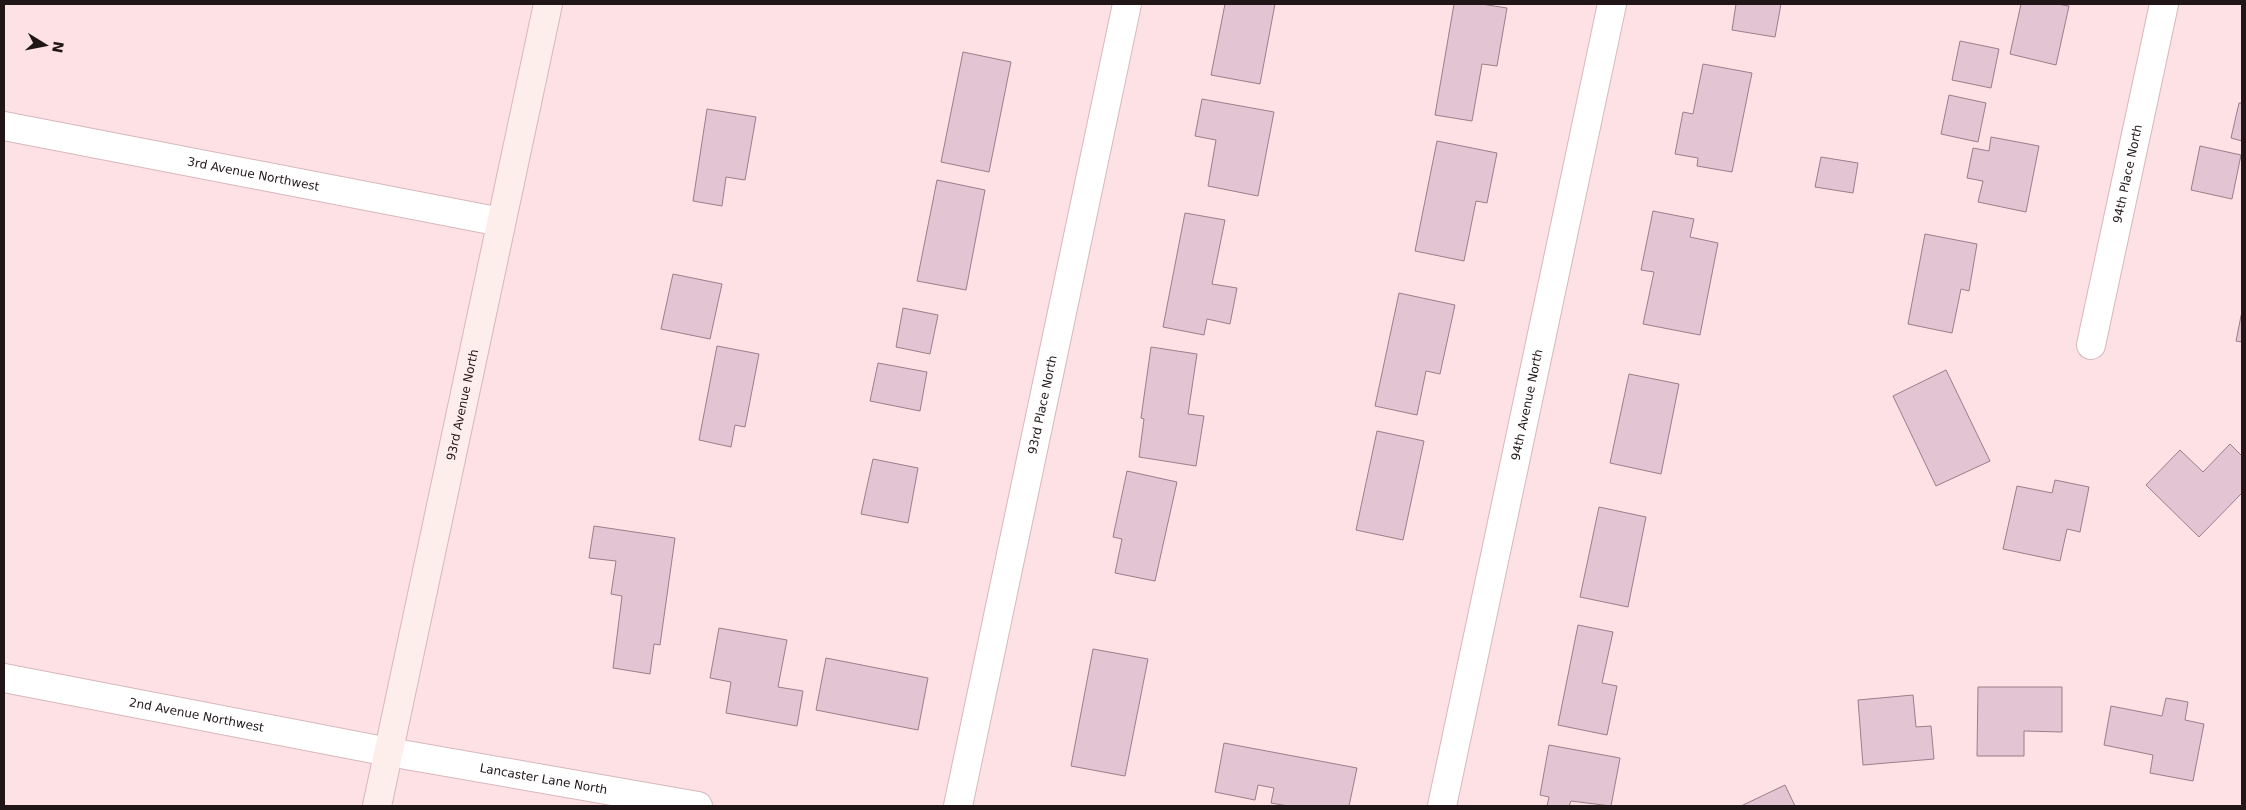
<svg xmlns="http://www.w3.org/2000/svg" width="2246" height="810" font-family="'DejaVu Sans',sans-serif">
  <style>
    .building { fill: #e3c4d2; stroke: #9a7e8a }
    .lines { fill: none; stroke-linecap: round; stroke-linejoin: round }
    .street-casing { stroke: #d8b7ba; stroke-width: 30 }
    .secondary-casing { stroke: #d8b7ba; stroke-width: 30 }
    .street { stroke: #fff; stroke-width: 28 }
    .secondary { stroke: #feeeeb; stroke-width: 28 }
    .labels { text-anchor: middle; stroke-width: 5; stroke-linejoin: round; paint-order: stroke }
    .street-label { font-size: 12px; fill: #211617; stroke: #fde1e4 }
  </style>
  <rect width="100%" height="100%" fill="#fde1e4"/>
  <path class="building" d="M1225 4H1275L1260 84 1211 75Z
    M1454 4H1481L1507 8 1497 66 1482 64 1472 121 1435 115Z
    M1736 4H1781L1775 37 1732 30Z
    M2021 4H2057L2069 6 2056 65 2010 54Z
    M1960 41 1999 49 1991 88 1952 80Z
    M963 52 1011 62 989 172 941 162Z
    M1703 64 1752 73 1732 172 1697 166 1698 158 1675 154 1683 112 1693 114Z
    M1949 95 1986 103 1978 142 1941 134Z
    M1202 99 1274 112 1258 196 1208 186 1216 140 1195 136Z
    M2239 103H2242V141L2231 138Z
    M707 109 756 117 745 180 726 177 722 206 693 201Z
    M1991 137 2039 146 2026 212 1978 202 1983 181 1967 178 1973 148 1989 151Z
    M1437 141 1497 153 1487 203 1476 201 1464 261 1415 251Z
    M2200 146 2241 155 2232 199 2191 190Z
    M1821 157 1858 163 1853 193 1815 187Z
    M937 180 985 190 966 290 917 281Z
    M1653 211 1694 219 1690 237 1718 243 1700 335 1643 324 1654 272 1641 270Z
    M1185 213 1225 220 1212 284 1237 288 1230 324 1207 319 1204 335 1163 327Z
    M1925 234 1977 244 1969 291 1961 289 1952 333 1908 324Z
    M673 274 722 284 710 339 661 329Z
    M1399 293 1455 305 1440 374 1426 371 1417 415 1375 406Z
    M903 308 938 315 930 354 896 347Z
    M2242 311V342L2236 341Z
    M717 346 759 354 745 427 735 425 731 447 699 440Z
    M1151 347 1197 354 1188 414 1204 416 1196 466 1139 457 1144 419 1141 418Z
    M878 363 927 372 920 411 870 401Z
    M1946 370 1990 461 1936 486 1893 396Z
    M1629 374 1679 384 1661 474 1610 463Z
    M1377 431 1424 441 1403 540 1356 530Z
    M2230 444 2242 456V493L2199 537 2146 485 2180 450 2203 472Z
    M873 459 918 468 908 523 861 514Z
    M1127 471 1177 482 1155 581 1115 573 1122 539 1113 537Z
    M2055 480 2089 487 2080 532 2067 529 2060 561 2003 549 2017 486 2052 493Z
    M1599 507 1646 517 1628 607 1580 597Z
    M594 526 675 538 660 645 654 644 650 674 613 668 622 596 611 594 616 561 589 558Z
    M1578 625 1613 632 1602 683 1617 686 1607 735 1558 725Z
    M719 628 787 640 778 687 803 691 797 726 726 713 731 682 710 678Z
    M1093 649 1148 659 1125 776 1071 766Z
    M826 658 928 678 918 730 816 710Z
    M1978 687H2062V732L2024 731V756H1977Z
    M1913 695 1916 727 1931 726 1934 759 1863 765 1858 700Z
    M2166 698 2188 702 2185 720 2204 724 2193 781 2150 773 2153 755 2104 745 2111 706 2162 716Z
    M1224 743 1357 768 1349 806H1288L1271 803 1274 788 1258 785 1255 800 1215 792Z
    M1549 745 1620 758 1611 806 1571 801 1569 806H1547L1549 797 1540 795Z
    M1785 785 1795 806H1741Z"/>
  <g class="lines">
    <defs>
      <g id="street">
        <path id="s1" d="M4 126 501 222"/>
        <path id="s2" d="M2091 345 2164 4"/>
        <path id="s3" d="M4 678 389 752 698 806"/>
        <path id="s4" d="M958 806 1127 4"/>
        <path id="s5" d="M1442 806 1612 4"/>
      </g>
      <g id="secondary">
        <path id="s6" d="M377 806 548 4"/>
      </g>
    </defs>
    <use href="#street" class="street-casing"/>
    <use href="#secondary" class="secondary-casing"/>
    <use href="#street" class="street"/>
    <use href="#secondary" class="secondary"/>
  </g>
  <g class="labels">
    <g class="street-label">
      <text dy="4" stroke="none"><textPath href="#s1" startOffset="254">3rd Avenue Northwest</textPath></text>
      <text dy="4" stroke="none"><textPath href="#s2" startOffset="175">94th Place North</textPath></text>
      <text dy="4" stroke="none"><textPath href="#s6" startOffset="410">93rd Avenue North</textPath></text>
      <text dy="4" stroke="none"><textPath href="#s4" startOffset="410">93rd Place North</textPath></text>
      <text dy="4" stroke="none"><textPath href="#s5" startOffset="410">94th Avenue North</textPath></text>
      <text dy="4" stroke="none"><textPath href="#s3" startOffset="196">2nd Avenue Northwest</textPath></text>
      <text dy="4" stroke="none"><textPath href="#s3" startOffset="549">Lancaster Lane North</textPath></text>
    </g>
  </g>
  <rect width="2246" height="810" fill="none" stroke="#211617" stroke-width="10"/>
  <g transform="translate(45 45) rotate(100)" stroke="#fde1e4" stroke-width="4" paint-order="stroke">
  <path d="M0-4L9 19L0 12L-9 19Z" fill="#211617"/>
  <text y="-8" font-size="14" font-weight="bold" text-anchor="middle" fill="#211617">N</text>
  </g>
</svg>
